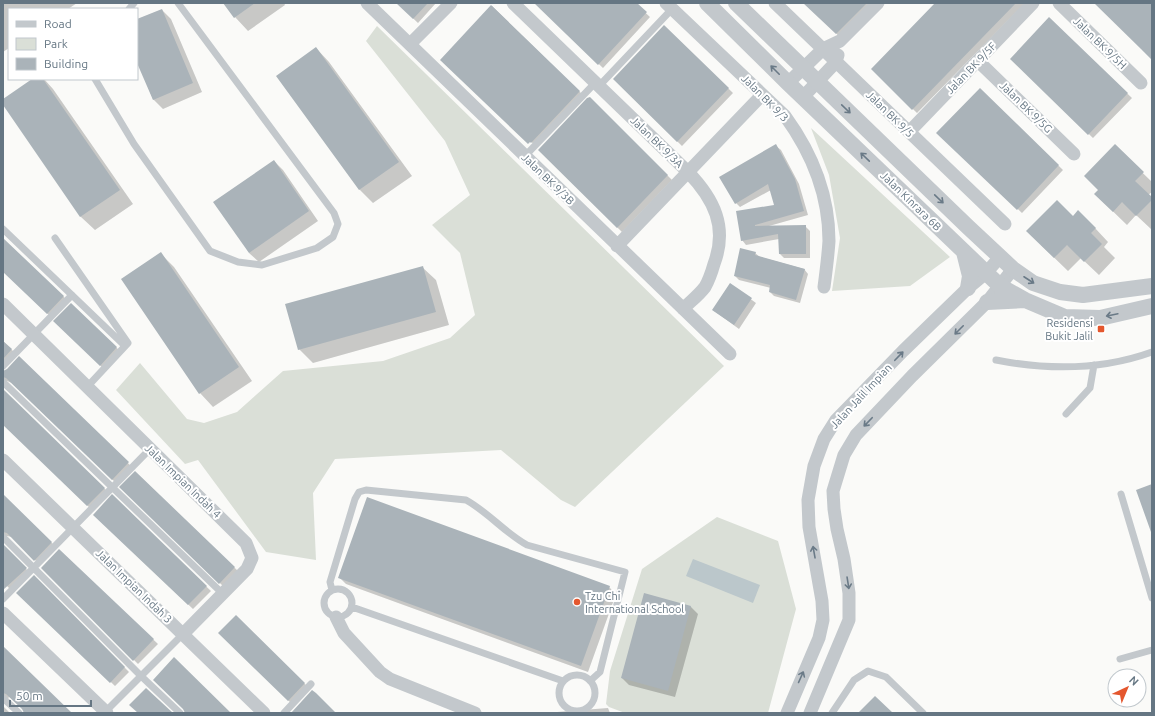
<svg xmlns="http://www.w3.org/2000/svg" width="1155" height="716" font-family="Ubuntu,sans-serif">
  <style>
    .green { fill: #dadfd7 }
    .water { fill: #bbc7cb }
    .shadow { fill: #0003 }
    .building { fill: #aab3b9 }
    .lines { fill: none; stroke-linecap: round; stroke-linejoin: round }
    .service { stroke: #c3c8cc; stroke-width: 7 }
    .minor { stroke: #c3c8cc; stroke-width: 13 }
    .tertiary { stroke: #c3c8cc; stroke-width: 16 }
    .oneway { stroke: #6a7a87 }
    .poi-dot { fill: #e4572e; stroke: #fff; stroke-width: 1.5 }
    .labels { text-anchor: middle; stroke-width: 4; stroke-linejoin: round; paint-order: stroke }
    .street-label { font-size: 11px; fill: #657683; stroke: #fff }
    .poi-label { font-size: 11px; fill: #657683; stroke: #fff; text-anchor: end }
  </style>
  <rect width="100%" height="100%" fill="#fafaf8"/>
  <path class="green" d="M377 26 724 366 575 507 561 500 501 450 335 459 313 493 316 560 266 552 198 460 185 464 116 390 140 363 187 419 204 423 237 412 283 371 383 361 450 338 475 315 460 253 432 225 470 195 445 141 366 41Z
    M811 128 950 257 910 286 832 291 840 238 829 175Z
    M717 517 778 541 796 609 768 713H625L609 707 606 704 610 671 642 569Z"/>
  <path class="water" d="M693 559 760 585 753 603 686 576Z"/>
  <path class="shadow" d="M3 3H77L68 9H9V48L3 52Z
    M225 3H284L285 5 248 31 235 17Z
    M397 3H436L418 23Z
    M535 3H635L650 17 603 68Z
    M805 3H875L841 38Z
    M937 3H1025L917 113 872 69Z
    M492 6 584 96 536 146 528 139 526 140 533 147 442 60Z
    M162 10 171 19 202 92 163 109 153 99 137 60V20Z
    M1049 19 1132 98 1093 138 1011 59Z
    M664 26 733 93 682 146 614 79Z
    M316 48 329 62 412 176 373 203 360 190 278 76Z
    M34 79H44L53 89 133 204 95 230 81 217 3 103V100Z
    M980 89 1063 170 1022 213 938 133Z
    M590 98 672 180 622 232 539 150Z
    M776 146 781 150 799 184 808 215 769 226H805L810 231V258H784L780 254 779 239 746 245 742 240 737 212 775 206 771 190 740 207 736 203Z
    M1115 146 1152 182V192L1148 195 1152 199V227L1151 229 1136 215 1127 225 1095 194 1099 190Z
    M274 161 283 170 318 221 259 262 249 253Z
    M1073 217 1095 228 1108 242 1104 247 1115 258 1099 275 1081 258 1068 271 1041 245Z
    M3 239 68 301 52 318 3 271Z
    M755 253 760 257 804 269 808 274 800 303 774 296 770 292 771 288 739 280 735 276Z
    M161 254 174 267 252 381 213 407 200 393Z
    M422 267 436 280 449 325 313 363 299 349Z
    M730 284 756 303 739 329 713 310Z
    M71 304 121 352 105 370 55 321Z
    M3 341 16 354 3 368Z
    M19 358 132 467 117 484 12 383 7 381 3 384V372L7 371Z
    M3 390 109 493 92 510 3 423Z
    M135 472 239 572 224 587 121 487Z
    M3 496 56 547 39 564 12 537 7 536 3 540Z
    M112 496 211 591 193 609 94 515Z
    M3 545 30 573 11 590 3 582Z
    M59 550 158 644 138 664 42 568Z
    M34 576 129 672 115 686 18 593Z
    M340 578 609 587 616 594 588 672 346 584Z
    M645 594 691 607 698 614 675 697 629 685 622 678Z
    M236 617 309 688 293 705 220 633Z
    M3 648 70 713H25L24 710 10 697 3 700Z
    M3 705V706L10 713H3Z
    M608 708 610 713H557V712Z"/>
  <path class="building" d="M223 3H255L234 18Z
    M396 3H428L413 19Z
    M534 3H637L647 12 598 65Z
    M803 3H867L836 34Z
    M935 3H1016L912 110 871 69Z
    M1094 3H1152V60L1141 49Z
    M491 5 580 91 531 143 530 142 528 144 440 60Z
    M162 9 193 83 153 100 137 63V19Z
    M1049 17 1128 93 1088 135 1010 59Z
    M664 25 729 88 677 142 613 79Z
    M316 47 399 162 359 190 276 76Z
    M32 79H43L120 190 80 217 3 105V99Z
    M980 88 1059 165 1017 210 936 133Z
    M590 97 668 175 617 228 538 150 587 98Z
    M776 144 795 179 804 211 755 225V226L806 225V254H779L778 234 741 241 736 211 774 205 768 184 735 204 719 177Z
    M1115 144 1144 172 1135 181 1152 197V200L1136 216 1122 202 1113 212 1094 194 1098 190 1084 176Z
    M274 160 309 211 249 253 213 202Z
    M1057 200 1073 216 1078 210 1096 228 1091 233 1102 244 1084 262 1067 245 1054 258 1026 231Z
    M3 238 64 296 47 314 3 272Z
    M740 248 756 252 755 255 805 269 796 300 769 292 770 285 734 276Z
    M161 252 239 367 199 394 121 279Z
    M423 266 436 312 298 350 285 304Z
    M730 283 752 298 734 325 712 310Z
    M71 303 117 347 100 366 53 321Z
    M3 341 12 349 3 359Z
    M19 356 129 462 112 480 6 378 3 377V371L7 369Z
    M3 389 105 488 87 506 3 425Z
    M135 471 235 567 219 584 119 487Z
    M1152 484V531L1151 532 1136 490Z
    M3 494 52 542 34 561 7 533 3 532Z
    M112 494 207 586 188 605 93 515Z
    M367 497 610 586 581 666 338 578Z
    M3 544 27 568 3 590Z
    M59 549 154 639 133 661 41 568Z
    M34 575 125 667 110 683 16 593Z
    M644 593 691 606 668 691 621 678Z
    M236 615 305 683 288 701 218 633Z
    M3 646 72 713H24L22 709 6 694 3 693Z
    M174 657 231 713H185L183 709 153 680Z
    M146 688 173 713H138L129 705Z
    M312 690 316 693 336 713H291Z
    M875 696 893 713H858Z"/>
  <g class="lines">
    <path class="service" d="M129 9 134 3
      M95 79 134 144 210 251 238 262 262 265 317 248 333 237 338 224 334 213 178 3
      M599 86 672 9
      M525 156 595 83
      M3 229 125 346
      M55 238 128 343 87 387
      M996 360C1047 370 1102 370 1152 352
      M3 366 72 295
      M3 382 223 594
      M1066 414 1090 388 1094 365
      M1121 494 1152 598
      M3 537 141 676 180 713
      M324 603a14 14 0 1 1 28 0a14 14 0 1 1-28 0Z
      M332 590 330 582 355 499 359 492 366 490 466 500C488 512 505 533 527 545L625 572 600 672 590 681
      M3 599 150 449
      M352 607 563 681
      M1120 659 1152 650
      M559 693a18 18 0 1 1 36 0a18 18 0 1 1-36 0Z
      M3 698 19 713
      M104 713 183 634
      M284 713 311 684
      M832 713 854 680 868 671 886 677 923 713"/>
    <path class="minor" d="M367 3 730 354
      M513 3 688 172C714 199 728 227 714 264 712 271 709 280 705 287 699 295 690 302 683 309
      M666 3 785 116C812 153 829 195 829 241 828 257 826 272 824 287
      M775 3 1005 224
      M1059 3 1141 83
      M410 44 451 3
      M978 61 1074 154
      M788 83 823 49 840 41 878 3
      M803 97 836 62 838 55
      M909 132 1033 3
      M617 246 762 95
      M3 304 246 543 252 558 247 569 183 634
      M3 460 264 713
      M3 613 107 713
      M336 617 344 633 380 672 390 679 475 713
      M787 713 819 638 823 620 822 601 809 527 808 500 814 466 824 439 836 420 903 351 968 288 986 273 1000 257
      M810 713 849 620V593L844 559 837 529 834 509 833 491 844 455 856 435 912 376 987 302 1013 269"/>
    <path class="tertiary" d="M707 3 788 83 1000 286 1025 300 1065 317 1100 318 1152 306
      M736 3 968 227 1013 269 1033 283 1060 292 1083 295 1152 286
      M964 252 970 276 968 288
      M987 302 1025 300"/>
  </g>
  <defs><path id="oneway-shaft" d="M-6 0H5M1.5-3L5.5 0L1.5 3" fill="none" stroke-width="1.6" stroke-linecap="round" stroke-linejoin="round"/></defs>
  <g class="oneway">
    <use href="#oneway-shaft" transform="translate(775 70) rotate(-135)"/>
    <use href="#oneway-shaft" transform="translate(846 109) rotate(44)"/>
    <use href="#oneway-shaft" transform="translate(865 157) rotate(-136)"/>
    <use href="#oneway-shaft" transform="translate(939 199) rotate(44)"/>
    <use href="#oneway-shaft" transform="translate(1029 280) rotate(33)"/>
    <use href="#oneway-shaft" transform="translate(1112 315) rotate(168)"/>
    <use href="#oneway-shaft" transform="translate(959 330) rotate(135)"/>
    <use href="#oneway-shaft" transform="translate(899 356) rotate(-46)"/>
    <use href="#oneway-shaft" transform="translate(868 422) rotate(134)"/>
    <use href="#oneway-shaft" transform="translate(814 552) rotate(-100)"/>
    <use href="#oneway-shaft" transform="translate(848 583) rotate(81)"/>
    <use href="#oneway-shaft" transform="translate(801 677) rotate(-66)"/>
  </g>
  <g class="poi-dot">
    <rect x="1097" y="325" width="8" height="8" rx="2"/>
    <circle cx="577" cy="602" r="4"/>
  </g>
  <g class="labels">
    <g class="street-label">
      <text transform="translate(1100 43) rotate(44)" y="4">Jalan BK 9/5H</text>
      <text transform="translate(971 68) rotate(-46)" y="4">Jalan BK 9/5F</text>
      <text transform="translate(765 98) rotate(45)" y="4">Jalan BK 9/3</text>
      <text transform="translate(1026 107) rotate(44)" y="4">Jalan BK 9/5G</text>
      <text transform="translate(890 114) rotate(44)" y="4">Jalan BK 9/5</text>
      <text transform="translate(657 142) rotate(44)" y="4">Jalan BK 9/3A</text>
      <text transform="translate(548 179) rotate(44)" y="4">Jalan BK 9/3B</text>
      <text transform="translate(911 201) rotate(44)" y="4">Jalan Kinrara 6B</text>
      <text transform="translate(861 396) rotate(-47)" y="4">Jalan Jalil Impian</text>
      <text transform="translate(183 481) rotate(44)" y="4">Jalan Impian Indah 4</text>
      <text transform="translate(134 586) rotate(44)" y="4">Jalan Impian Indah 3</text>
    </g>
    <g class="poi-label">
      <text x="1093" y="327">Residensi<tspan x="1093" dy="13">Bukit Jalil</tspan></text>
      <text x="585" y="600" text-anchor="start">Tzu Chi<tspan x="585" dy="13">International School</tspan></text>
    </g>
  </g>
  <rect width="1155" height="716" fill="none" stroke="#657683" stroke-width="8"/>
  <rect x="8" y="8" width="130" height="72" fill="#ffffff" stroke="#c1c8cd"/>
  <rect x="16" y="21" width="20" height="6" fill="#c3c8cc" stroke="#c1c8cd"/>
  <text x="44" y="28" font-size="12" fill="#657683">Road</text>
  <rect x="16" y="38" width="20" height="12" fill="#dadfd7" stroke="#c1c8cd"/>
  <text x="44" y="48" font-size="12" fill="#657683">Park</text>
  <rect x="16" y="58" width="20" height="12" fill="#aab3b9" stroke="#c1c8cd"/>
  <text x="44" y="68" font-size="12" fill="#657683">Building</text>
  <g transform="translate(1127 688) rotate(44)"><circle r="19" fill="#ffffff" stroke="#c1c8cd"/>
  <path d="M0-3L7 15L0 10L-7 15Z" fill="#e4572e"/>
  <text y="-6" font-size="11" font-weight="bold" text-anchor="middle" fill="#657683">N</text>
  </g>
  <path d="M10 700v6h81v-6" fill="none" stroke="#657683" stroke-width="2"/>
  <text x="16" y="700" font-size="12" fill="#657683" stroke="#ffffff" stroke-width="3" paint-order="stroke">50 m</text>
</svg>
